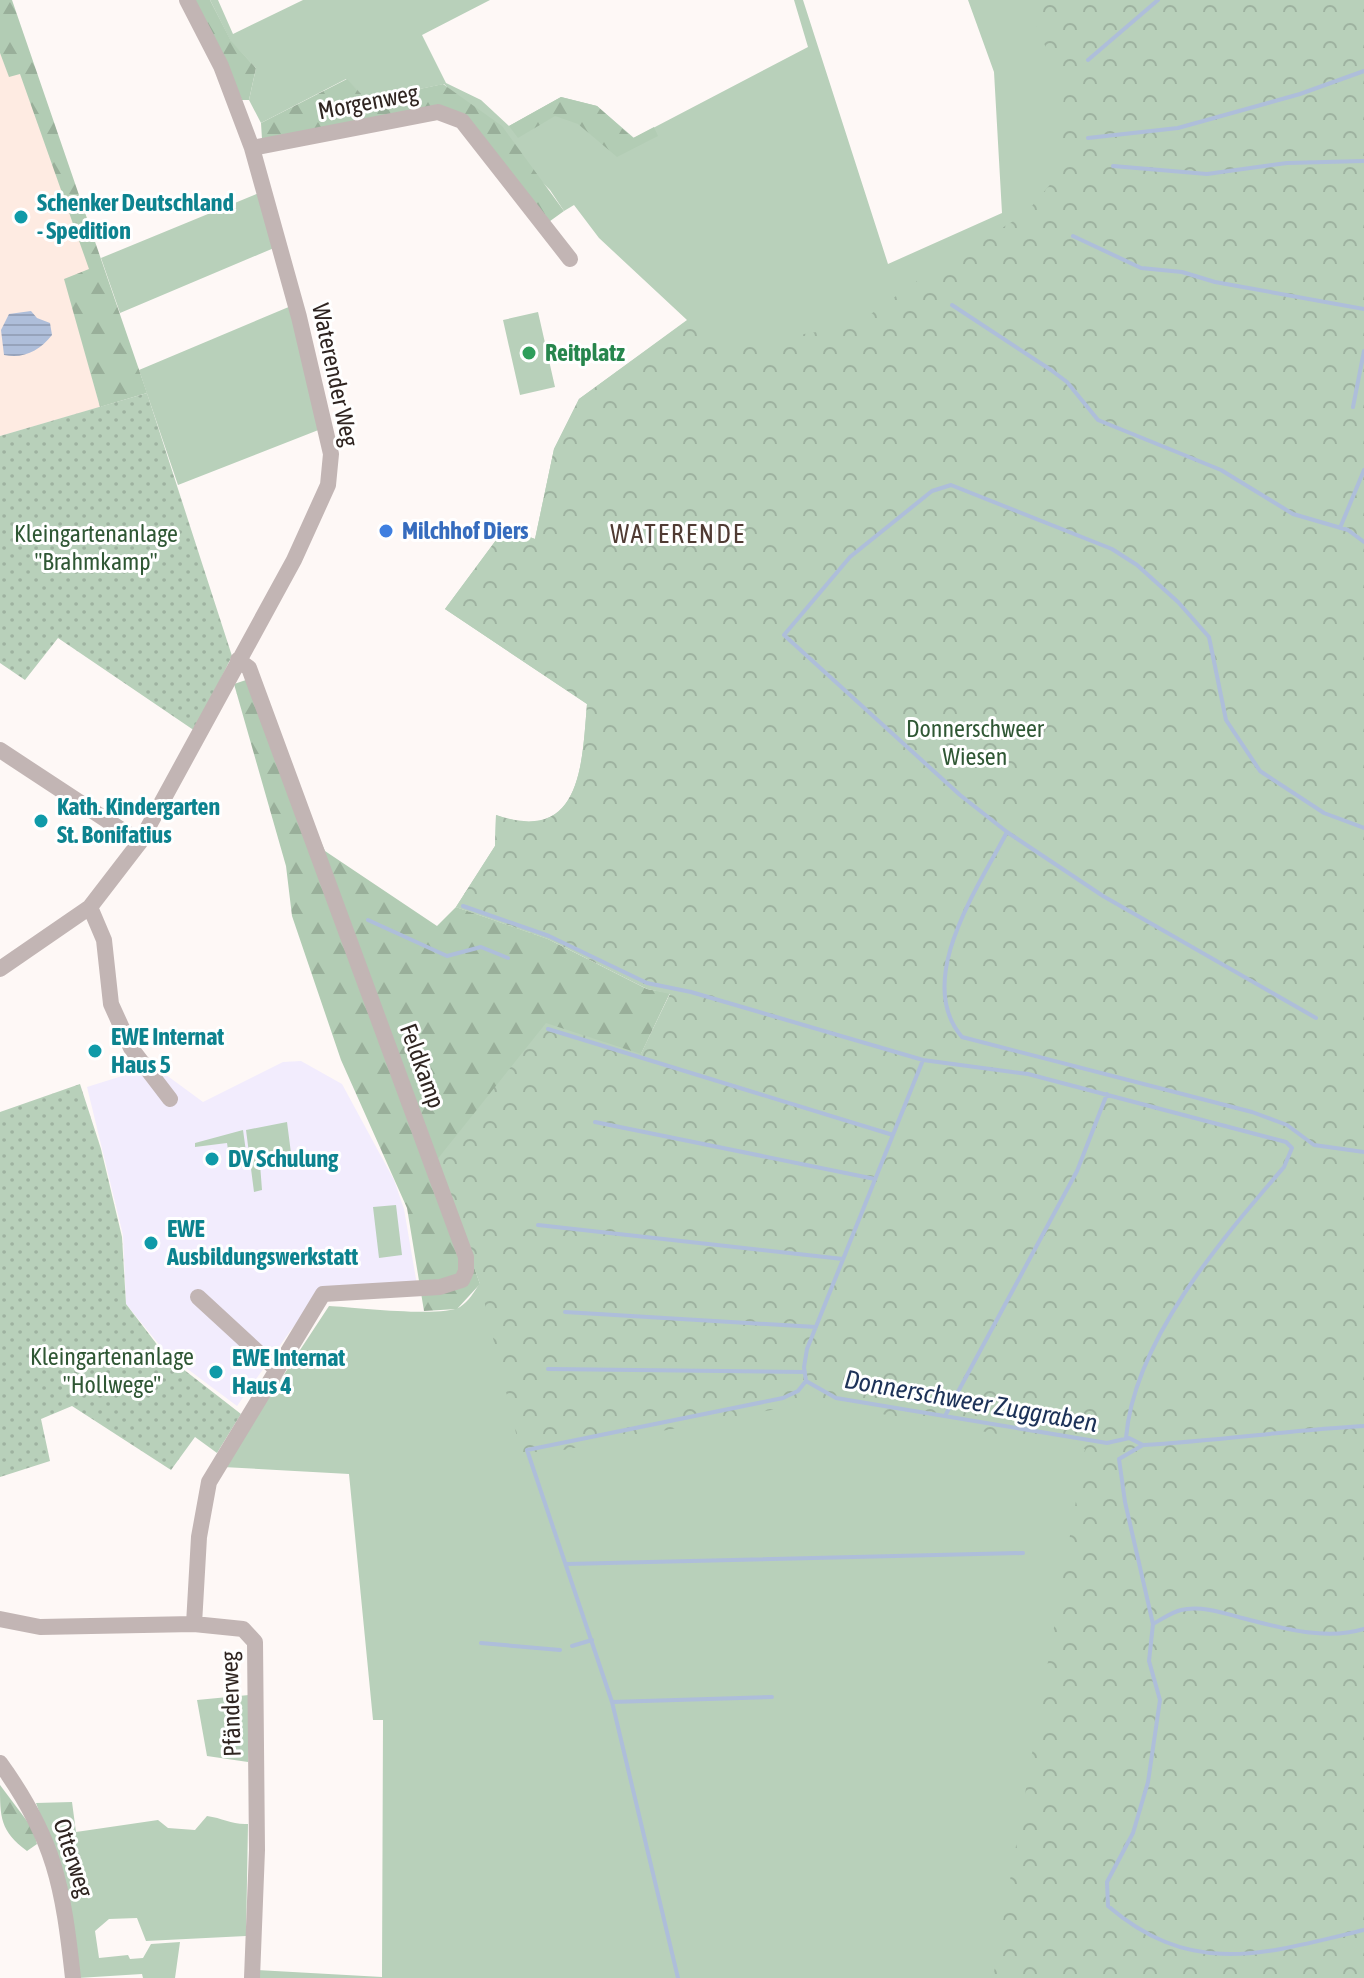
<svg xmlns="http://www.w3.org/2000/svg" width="1364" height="1978" font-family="'Asap Condensed',sans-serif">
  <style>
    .commercial { fill: #feebe2 }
    .education { fill: #f2ecfd }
    .grass { fill: #b8d0ba }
    .forest { fill: url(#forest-firs) }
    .park { fill: url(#park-crowns) }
    .garden { fill: url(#garden-dots) }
    .water { fill: url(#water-rules) }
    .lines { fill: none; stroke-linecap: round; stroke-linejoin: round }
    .stream { stroke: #aebeda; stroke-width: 4 }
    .minor { stroke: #c2b5b4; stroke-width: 16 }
    .culture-dot { fill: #0f9aa8; stroke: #fff; stroke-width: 3 }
    .leisure-dot { fill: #2e9e5b; stroke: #fff; stroke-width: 3 }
    .shop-dot { fill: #3f7fe0; stroke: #fff; stroke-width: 3 }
    .labels { text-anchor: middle; stroke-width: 6; stroke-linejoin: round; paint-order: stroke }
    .street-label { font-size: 24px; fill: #2f2521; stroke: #fff }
    .culture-label { font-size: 24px; font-weight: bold; fill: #0d838f; stroke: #fff; text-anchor: start }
    .leisure-label { font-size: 24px; font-weight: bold; fill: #27864d; stroke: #fff; text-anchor: start }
    .shop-label { font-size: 24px; font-weight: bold; fill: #366cbe; stroke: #fff; text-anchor: start }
    .park-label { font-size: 24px; fill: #2f5734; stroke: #fff }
    .neighbourhood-label { font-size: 26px; letter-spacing: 2px; fill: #503b33; stroke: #fff }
    .water-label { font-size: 26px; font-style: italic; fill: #1d3258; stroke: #fff }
  </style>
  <defs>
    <pattern id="forest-firs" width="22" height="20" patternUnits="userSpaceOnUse" patternTransform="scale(2)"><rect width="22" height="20" fill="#b2ccb4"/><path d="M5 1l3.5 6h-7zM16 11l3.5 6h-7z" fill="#99af9a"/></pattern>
    <pattern id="park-crowns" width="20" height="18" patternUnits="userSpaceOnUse" patternTransform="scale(2)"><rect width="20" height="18" fill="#b8d0ba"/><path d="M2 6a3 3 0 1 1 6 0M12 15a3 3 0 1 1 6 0" fill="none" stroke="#9eb2a0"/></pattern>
    <pattern id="garden-dots" width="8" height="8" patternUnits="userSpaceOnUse" patternTransform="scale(2)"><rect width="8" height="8" fill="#b8d0ba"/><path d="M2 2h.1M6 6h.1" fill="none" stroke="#9eb2a0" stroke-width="1.8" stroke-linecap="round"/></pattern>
    <pattern id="water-rules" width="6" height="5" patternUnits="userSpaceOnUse" patternTransform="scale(2)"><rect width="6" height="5" fill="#aebeda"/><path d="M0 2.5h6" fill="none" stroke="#96a3bb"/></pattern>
  </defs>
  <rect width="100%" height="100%" fill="#fef8f6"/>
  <path class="commercial" d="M0 53 9 76 20 73 90 270 65 279 100 407 0 436Z"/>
  <path class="education" d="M301 1061 342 1084 394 1180 404 1209 417 1285 325 1288 291 1330 237 1406 166 1353 126 1304 123 1235 87 1087 154 1066 203 1102 283 1062Z"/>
  <path class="grass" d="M210 0H218L233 34 303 0H490L422 35 446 83 481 100 509 126 561 97 597 106 634 138 808 47 794 0H803L888 264 1002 213 994 72 968 0H1364V1978H257V1970L382 1977 383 1720H373L349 1474 223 1467 329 1306C354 1307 441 1318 460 1307 469 1301 474 1292 480 1283L436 1161 546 1023 641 1054 670 994 548 939 456 907 495 846 496 815C582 846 582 763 587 704L445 609 505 528 535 539 554 449 579 399 687 320 599 238 574 205 564 211 550 190 444 84 367 100 346 79 261 123 249 100 256 68 231 42Z
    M259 193 274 248 120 313 101 258Z
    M291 306 321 429 178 485 139 370Z
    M538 312 555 387 520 395 503 320Z
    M287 1122 292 1161 260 1164 262 1190 254 1192 246 1130Z
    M243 1130 248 1166 231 1169 227 1143 195 1147V1143Z
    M396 1205 402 1255 379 1258 373 1207Z
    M249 1695 248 1762 207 1756 197 1700Z
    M72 1802 76 1832 158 1820 168 1828 195 1830 207 1816C223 1818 232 1825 248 1824L246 1936 146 1941 137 1918 109 1919 95 1931 99 1958 128 1955 130 1959 143 1958 151 1944 180 1942 175 1978H143L142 1974 78 1978 66 1885 36 1803Z"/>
  <path class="forest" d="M0 0H12L147 393 100 407 64 279 89 269 20 74 9 77 0 53Z
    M192 0H210L231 41 256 68 249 100H242Z
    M347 79 367 100 443 84 502 126 564 211 546 224 464 117 262 139 261 123Z
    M561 97 597 106 633 138 654 127 658 136 617 157 578 124 555 116 518 138 509 126Z
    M249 679 325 851 437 926 456 907 548 939 647 989 670 993 641 1054 437 1161 480 1284 457 1309 424 1311 407 1208 341 1060 292 916 286 866 234 684Z
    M0 1785 33 1829 37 1844 27 1851C0 1831 0 1817 0 1785Z"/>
  <path class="park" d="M1025 0H1364V1978H993L1085 1449 812 1402 522 1458 480 1284 436 1161 546 1023 641 1054 670 994 647 989 548 939 456 907 495 846 496 815C582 845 582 763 587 704L445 609 505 528 535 539 554 449 579 399 688 320 707 333 742 344 854 326 934 269 1025 214 1060 173 1064 89Z"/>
  <path class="garden" d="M147 393 232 656 195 731 58 638 25 680 0 663V436Z
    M80 1084 101 1149 122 1237 126 1304 165 1355 241 1414 217 1453 195 1437 171 1470 72 1406 41 1419 50 1461 0 1477V1112Z"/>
  <path class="water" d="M31 311 37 318 50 323 52 335C39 351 24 359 4 355L1 330 9 314Z"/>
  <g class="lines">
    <path class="stream" d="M1088 60 1158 0
      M1088 138 1178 128 1300 94 1364 71
      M1113 166 1207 174 1287 163 1364 161
      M1073 236 1141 268 1182 272 1215 282 1364 309
      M952 305 1051 370 1067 382 1098 420 1221 470 1293 514 1348 530 1364 542
      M1353 407 1364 351
      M1340 528 1364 470
      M1007 832C979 886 913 980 962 1037L1252 1112 1287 1125 1314 1145 1364 1152
      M463 906 549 936 647 983 691 992 923 1060 1028 1074 1286 1142 1292 1148 1284 1167C1222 1239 1134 1340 1126 1438
      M368 920 447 956 481 947 508 958
      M1316 1018 1103 896 1007 832 960 795 784 635 850 557 932 491 951 485 1112 549 1137 565 1178 602 1209 637 1226 720 1260 771 1324 813 1364 828
      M548 1029 893 1135
      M595 1122 875 1179
      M538 1225 843 1259
      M565 1312 816 1327
      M548 1369 805 1372
      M806 1381 804 1367 807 1349 923 1060
      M945 1416 1077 1171 1107 1094
      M1143 1445 1119 1459 1125 1502 1153 1624 1149 1661 1160 1700 1148 1782 1133 1833 1107 1882 1108 1906C1192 1978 1264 1954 1364 1930
      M566 1564 1023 1553
      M1153 1624C1162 1619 1172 1612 1181 1610 1200 1605 1224 1613 1242 1618 1281 1628 1325 1641 1364 1629
      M481 1643 560 1650
      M572 1646 592 1640
      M612 1702 772 1697
      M678 1978 612 1702 527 1450 783 1398 798 1391 806 1381 836 1398 1107 1443 1129 1438 1143 1445C1217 1441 1290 1430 1364 1426"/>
    <path class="minor" d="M252 148 438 112 462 121 570 259
      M0 750 140 842
      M90 907 104 940 111 1004 131 1048 170 1099
      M0 969 90 907 140 842 294 560 328 485 331 454 299 317 252 148 221 66 187 0
      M198 1297 275 1368
      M0 1619 40 1627 194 1624 243 1629 255 1642 257 1850 252 1978
      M194 1624 199 1537 209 1482 323 1294 440 1287 462 1280 466 1271V1257L249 668 238 660
      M0 1763C55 1839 63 1887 73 1978"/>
  </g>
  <g class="culture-dot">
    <circle cx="21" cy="217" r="8"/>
    <circle cx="41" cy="821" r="8"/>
    <circle cx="95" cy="1051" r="8"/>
    <circle cx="212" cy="1159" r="8"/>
    <circle cx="151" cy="1243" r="8"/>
    <circle cx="216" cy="1372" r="8"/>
  </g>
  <circle class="leisure-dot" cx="529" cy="353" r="8"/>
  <circle class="shop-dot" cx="386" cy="531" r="8"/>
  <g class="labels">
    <g class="street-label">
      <text transform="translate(368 102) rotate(-11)" y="8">Morgenweg</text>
      <text transform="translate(335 375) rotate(78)" y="8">Waterender Weg</text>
      <text transform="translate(422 1066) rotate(70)" y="8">Feldkamp</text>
      <text transform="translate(231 1704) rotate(-92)" y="8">Pfänderweg</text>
      <text transform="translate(73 1858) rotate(72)" y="8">Otterweg</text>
    </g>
    <g class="culture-label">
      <text x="37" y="211">Schenker Deutschland<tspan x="37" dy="28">- Spedition</tspan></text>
      <text x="57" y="815">Kath. Kindergarten<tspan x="57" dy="28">St. Bonifatius</tspan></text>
      <text x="111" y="1045">EWE Internat<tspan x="111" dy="28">Haus 5</tspan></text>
      <text x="228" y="1167">DV Schulung</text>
      <text x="167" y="1237">EWE<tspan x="167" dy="28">Ausbildungswerkstatt</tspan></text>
      <text x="232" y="1366">EWE Internat<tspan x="232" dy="28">Haus 4</tspan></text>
    </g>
    <g class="leisure-label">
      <text x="545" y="361">Reitplatz</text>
    </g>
    <g class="shop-label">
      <text x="402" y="539">Milchhof Diers</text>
    </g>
    <g class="park-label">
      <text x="96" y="542">Kleingartenanlage<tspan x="96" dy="28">"Brahmkamp"</tspan></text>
      <text x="975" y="737">Donnerschweer<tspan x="975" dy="28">Wiesen</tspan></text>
      <text x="112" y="1365">Kleingartenanlage<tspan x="112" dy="28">"Hollwege"</tspan></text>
    </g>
    <g class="neighbourhood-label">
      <text x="678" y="543">WATERENDE</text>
    </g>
    <g class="water-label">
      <text transform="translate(971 1401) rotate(10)" y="9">Donnerschweer Zuggraben</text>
    </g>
  </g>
</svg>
